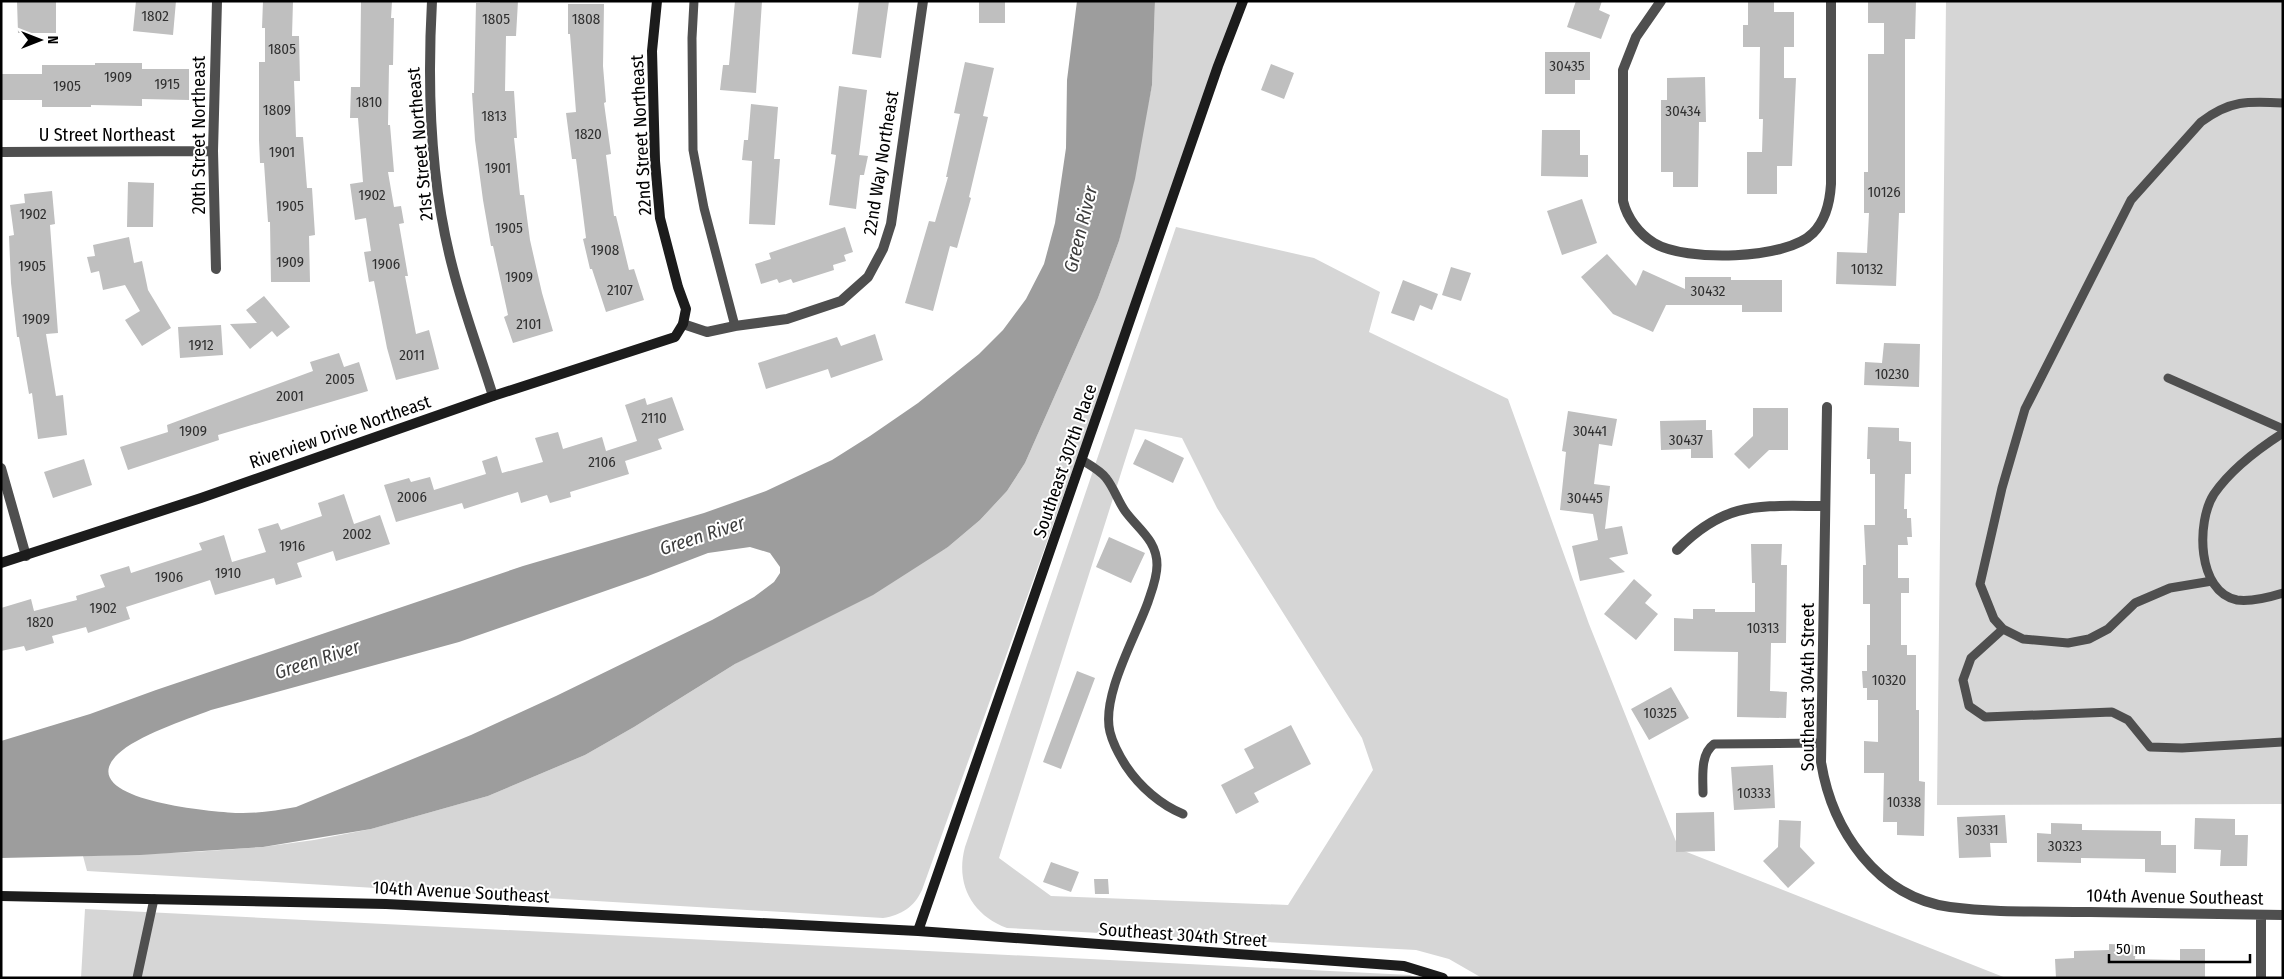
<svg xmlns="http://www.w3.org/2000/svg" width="2284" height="979" font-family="'Fira Sans Condensed',sans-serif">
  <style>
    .green { fill: #d6d6d6; fill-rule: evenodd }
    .water { fill: #9d9d9d; fill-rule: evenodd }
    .building { fill: #bfbfbf }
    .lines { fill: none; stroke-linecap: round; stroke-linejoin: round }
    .lane { stroke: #4f4f4f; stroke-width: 9 }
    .street { stroke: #4f4f4f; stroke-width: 10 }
    .secondary { stroke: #1c1c1c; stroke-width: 10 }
    .labels { text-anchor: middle; stroke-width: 4; stroke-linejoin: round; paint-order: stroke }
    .number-label { font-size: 15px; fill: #303030 }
    .street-label { font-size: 18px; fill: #000; stroke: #fff }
    .water-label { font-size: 19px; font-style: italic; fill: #3e3e3e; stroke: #fff }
  </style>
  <rect width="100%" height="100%" fill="#fff"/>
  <path class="green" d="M1155 1H1241L922 890C914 907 902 915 883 918L87 871 83 856 194 852 263 847 314 840 371 829 488 796 585 755 634 727 735 664 948 547 980 520 1007 491 1025 463 1098 298 1119 241 1152 85Z
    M1946 1H2283V804L1937 805Z
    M1176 227 1314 258 1380 292 1369 332 1508 399 1589 624 1679 849 2006 978H1482L1449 959 1416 950 1007 928C972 915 955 884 965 847ZM1135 429 1182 438 1217 508 1362 738 1373 770 1288 905 1051 896 999 858Z
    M85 909 1410 975 1417 978H81Z"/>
  <path class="water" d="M1077 1H1155L1152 85 1135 179 1119 241 1098 298 1025 463 1007 491 980 520 948 547 873 595 735 664 634 727 585 755 488 796 371 829 263 847 140 855 1 858V741L90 714 156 690 523 566 704 513 766 491 832 460 870 436 918 403 979 354 1003 330 1026 299 1044 264 1055 223 1066 148 1067 80ZM750 547 770 553 780 567V573L774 582 754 597 712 620 556 696 471 735 296 807C279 810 261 813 243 813 222 813 69 801 118 754 137 736 185 720 211 710L459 642 648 576 708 553Z"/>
  <path class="building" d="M17 1H56V33H18Z
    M136 1H176L173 35 133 31Z
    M263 1H293L292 36H299L300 81H294L296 137H303L307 188H312L315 235 309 236 310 282H271L270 222H268L264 163H260L259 140V62H265V28H262Z
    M361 1H392L391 18H394L393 65H389L388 125H390L394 172H388L394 207 401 206 404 223 399 224 408 276H405L416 334 429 330 439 369 396 380 387 348 374 281 369 282 364 252 371 251 366 218 355 220 350 184 363 182 358 118H350L351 87H360Z
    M490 1H518L516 36H506L505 91H514L517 138H514L520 195H524L530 240 542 293 553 331 513 343 504 317 508 315 493 246H491L483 200 475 140 472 93H474L476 3H490Z
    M735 1H762L756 93 720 90 723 65H729Z
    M859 1H889L881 58 852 54Z
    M979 1H1005V23H979Z
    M1576 1H1602L1599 10 1610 15 1601 39 1567 27Z
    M1748 1H1774V12H1794V47H1784V78H1796L1792 166H1777V194H1747V152H1762L1763 119H1759L1760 47H1743V25H1748Z
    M1868 1H1916L1915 39H1905V213H1899L1896 286 1836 284 1837 252 1867 253 1869 213H1864V172H1868V54H1884V23H1868Z
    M568 4H604L603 66 606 102 604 103 611 154 606 155 614 216H616L629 270 634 269 644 300 606 312 592 269H590L583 239 586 238 576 159H572L566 113 576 112 570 34H568Z
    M1545 52H1590V80H1575V94H1545Z
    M965 62 994 68 983 116 988 117 969 197 971 198 957 248 950 246 933 311 905 303 929 221 935 222 948 177H946L960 114 954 113Z
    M95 63H142V69H189V100L142 99V106L91 105V107H42V100H1V74H42V65H95Z
    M1271 64 1294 73 1284 99 1261 90Z
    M1705 77 1706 122H1699L1698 187H1673V172H1661V100H1667V78Z
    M839 86 867 90 859 155 868 156 864 175H860L856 209 829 205 836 155 831 154Z
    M751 104 778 107 774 159H780L775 225 749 224 752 161 742 160 744 140H748Z
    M1542 130H1580V155H1588V177L1541 176Z
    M128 182 154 183 153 227H127Z
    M52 191 55 224 50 225 58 333 46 334 56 396 63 395 67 435 38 439 32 393 29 394 19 337H17L11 283 9 236 14 235 10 205 25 203 24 194Z
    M1582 199 1597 243 1562 255 1547 211Z
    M845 227 853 252 844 255 846 261 833 265 834 270 793 283 791 279 779 283 777 279 761 284 755 264 771 259 769 253Z
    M129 237 134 263 142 261 148 290 171 328 142 346 125 320 140 311 125 285 103 290 99 271 91 273 87 257 95 256 93 245Z
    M1607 254 1636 286 1643 270 1685 289V277H1731V280H1782V312H1742V305H1666L1653 332 1613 314 1581 277Z
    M1451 267 1471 273 1461 301 1442 295Z
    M1403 280 1438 294 1432 310 1420 305 1414 321 1391 313Z
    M264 296 290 327 277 337 272 331 250 349 230 324 257 323 246 310Z
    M221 325 223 355 180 358 178 327Z
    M875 334 883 360 831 378 828 369 766 389 758 363 837 337 841 346Z
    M1884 343 1920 344 1919 387 1864 385 1865 362 1882 363Z
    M339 353 344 367 359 362 368 391 218 435 219 440 128 470 120 447 168 432 167 425 313 371 310 362Z
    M672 397 684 430 658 439 662 449 625 461 629 474 570 492 571 497 550 503 547 495 521 503 518 492 464 509 462 503 396 522 384 485 409 478 411 482 430 477 434 490 486 474 482 461 497 456 502 473 543 462 535 438 558 432 563 449 602 437 606 451 637 441 625 405 645 398 647 405Z
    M1753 408H1788V450H1769L1749 469 1734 454 1753 436Z
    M1568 411 1617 419 1612 446 1599 444 1594 484 1610 486 1605 529 1622 526 1628 554 1609 558 1625 572 1580 581 1572 546 1598 540 1593 514 1560 510 1566 452 1562 451Z
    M1706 420V430H1712L1713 458H1691V449L1661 450 1660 421Z
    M1868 427 1899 428V441L1911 442V474H1905L1904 509H1907V518H1911L1912 537H1907L1908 545H1898V578H1909V593H1901V645H1907V655H1916V710H1919V781L1925 782 1924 836 1897 835V822H1883L1884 773H1864V741L1878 742V700H1867V688H1863L1862 671H1867V645H1870V604H1863V565H1866L1864 525H1875V474H1870V459H1867Z
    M1145 439 1184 458 1173 483 1133 464Z
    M84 459 92 485 53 498 44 472Z
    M344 494 354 524 380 515 390 544 336 561 333 551 297 563 302 577 276 585 274 578 215 595 210 580 126 607 130 619 88 633 86 627 52 636 54 643 26 651 24 646 1 651V608L31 599 34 611 77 600 76 596 105 587 100 575 129 566 131 573 202 550 199 543 224 535 232 562 266 552 258 529 278 523 281 530 322 516 318 503Z
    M1109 537 1145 553 1131 583 1096 567Z
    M1751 544H1782L1781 565H1787L1786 643H1771L1770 691 1787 692 1786 718 1737 717 1738 652 1674 651V618L1693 619V609H1715V612H1755V583H1752Z
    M1634 579 1652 595 1645 603 1658 614 1636 640 1604 614Z
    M1077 671 1095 678 1061 769 1043 762Z
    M1671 687 1689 718 1649 740 1631 709Z
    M1291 725 1311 764 1254 793 1259 802 1236 814 1221 785 1254 768 1244 749Z
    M1773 765 1775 808 1734 810 1731 767Z
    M1714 812 1715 851 1676 852V813Z
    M2005 815 2007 843H1990L1991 857 1959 858 1957 817Z
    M2195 818 2235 819V835H2248L2247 866H2220L2221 850 2194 849Z
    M1779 820 1801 821 1800 847 1815 863 1788 888 1763 861 1778 847Z
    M2051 823 2082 824V830L2161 831V845H2176V873L2145 872V859L2081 858V863L2037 862V833L2051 834Z
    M1051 862 1079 872 1071 892 1043 882Z
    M1094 879H1108L1109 894H1095Z
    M2109 944 2136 945 2135 959 2180 960V949H2205V978H2056L2055 959 2074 958V951L2109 950Z"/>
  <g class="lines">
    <path class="lane" d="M694 1 692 38 693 150 704 208 735 326
      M2168 378 2283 429
      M2283 433C2258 449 2231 469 2214 494 2196 522 2197 592 2237 600 2252 602 2270 597 2283 593
      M1082 460C1090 465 1101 471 1106 478 1114 488 1118 501 1125 511 1138 529 1157 540 1157 565 1157 578 1152 590 1148 602 1136 636 1101 696 1110 732 1113 744 1119 755 1126 766 1140 787 1161 805 1183 814
      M2212 581 2170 588 2135 603 2108 629 2089 639 2068 643 2023 639 2003 629 1994 619 1980 584 2002 488 2025 409 2131 200 2201 122C2230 100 2248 101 2283 103
      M2003 629 1971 658 1963 680 1969 706 1985 717 2112 712 2128 720 2150 747 2182 748 2283 742
      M1703 793C1703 777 1700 754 1714 744L1820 743
      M137 978 154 899"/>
    <path class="street" d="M432 1C427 90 430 183 453 269 464 312 480 354 493 396
      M1661 1 1636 37 1623 70V201C1627 218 1639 234 1654 243 1685 262 1787 260 1813 233 1826 220 1830 201 1831 184V1
      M1 152 213 151
      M216 269 213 151 217 1
      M683 324 707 332 735 326 787 319 841 301 868 277 883 249 891 224 923 1
      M1827 407 1821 762C1832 830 1877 897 1950 907 1996 913 2044 911 2090 912 2154 913 2219 914 2283 915
      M1 468 26 556
      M1677 550C1726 500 1760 506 1825 506
      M2261 978V915"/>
    <path class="secondary" d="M1 563 201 498 493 396 675 337 683 324 686 309 678 287 660 218 655 161 652 51 657 1
      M1 896 386 904 918 931 1404 966 1443 978
      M918 931 1218 66 1243 1"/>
  </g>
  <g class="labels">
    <g class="number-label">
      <text x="155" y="21">1802</text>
      <text x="496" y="24">1805</text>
      <text x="586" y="24">1808</text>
      <text x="282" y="54">1805</text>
      <text x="1567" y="71">30435</text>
      <text x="118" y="82">1909</text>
      <text x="167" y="89">1915</text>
      <text x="67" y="91">1905</text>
      <text x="369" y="107">1810</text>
      <text x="277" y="115">1809</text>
      <text x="1683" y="116">30434</text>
      <text x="494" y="121">1813</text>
      <text x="588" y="139">1820</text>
      <text x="282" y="157">1901</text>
      <text x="498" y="173">1901</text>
      <text x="1884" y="197">10126</text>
      <text x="372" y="200">1902</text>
      <text x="290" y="211">1905</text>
      <text x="33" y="219">1902</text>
      <text x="509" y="233">1905</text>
      <text x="605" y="255">1908</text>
      <text x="290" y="267">1909</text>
      <text x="386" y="269">1906</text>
      <text x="32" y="271">1905</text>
      <text x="1867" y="274">10132</text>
      <text x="519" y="282">1909</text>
      <text x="620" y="295">2107</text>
      <text x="1708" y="296">30432</text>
      <text x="36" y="324">1909</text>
      <text x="529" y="329">2101</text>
      <text x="201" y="350">1912</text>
      <text x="412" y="360">2011</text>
      <text x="1892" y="379">10230</text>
      <text x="340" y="384">2005</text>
      <text x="290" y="401">2001</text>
      <text x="654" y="423">2110</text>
      <text x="193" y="436">1909</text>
      <text x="1590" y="436">30441</text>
      <text x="1686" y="445">30437</text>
      <text x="602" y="467">2106</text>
      <text x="412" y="502">2006</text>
      <text x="1585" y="503">30445</text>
      <text x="357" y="539">2002</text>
      <text x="292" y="551">1916</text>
      <text x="228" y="578">1910</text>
      <text x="169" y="582">1906</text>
      <text x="103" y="613">1902</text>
      <text x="40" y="627">1820</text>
      <text x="1763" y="633">10313</text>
      <text x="1889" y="685">10320</text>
      <text x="1660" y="718">10325</text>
      <text x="1754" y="798">10333</text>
      <text x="1904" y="807">10338</text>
      <text x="1982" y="835">30331</text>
      <text x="2065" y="851">30323</text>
    </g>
    <g class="street-label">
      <text x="107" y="141">U Street Northeast</text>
      <text transform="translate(199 135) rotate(-90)" y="6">20th Street Northeast</text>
      <text transform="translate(641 135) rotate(-93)" y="6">22nd Street Northeast</text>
      <text transform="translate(420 144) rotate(-95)" y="6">21st Street Northeast</text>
      <text transform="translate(881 163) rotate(-81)" y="6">22nd Way Northeast</text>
      <text transform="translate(340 432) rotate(-19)" y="6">Riverview Drive Northeast</text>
      <text transform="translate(1065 461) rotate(-71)" y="6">Southeast 307th Place</text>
      <text transform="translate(1808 687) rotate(-90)" y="6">Southeast 304th Street</text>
      <text transform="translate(461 892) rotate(3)" y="6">104th Avenue Southeast</text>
      <text transform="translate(2175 897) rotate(1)" y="6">104th Avenue Southeast</text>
      <text transform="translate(1183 935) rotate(4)" y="6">Southeast 304th Street</text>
    </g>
    <g class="water-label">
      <text transform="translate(1080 229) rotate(-76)" y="7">Green River</text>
      <text transform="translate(702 535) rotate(-18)" y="7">Green River</text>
      <text transform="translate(317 659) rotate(-18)" y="7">Green River</text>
    </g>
  </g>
  <rect width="2284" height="979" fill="none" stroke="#000000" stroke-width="5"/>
  <g transform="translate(40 40) rotate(90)" stroke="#ffffff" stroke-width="4" paint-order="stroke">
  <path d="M0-4L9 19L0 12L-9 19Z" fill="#000000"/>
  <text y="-8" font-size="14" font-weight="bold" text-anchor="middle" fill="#000000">N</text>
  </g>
  <path d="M2109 954v8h141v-8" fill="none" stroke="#000000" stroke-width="2.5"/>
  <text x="2116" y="954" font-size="15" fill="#000000" stroke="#ffffff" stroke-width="4" paint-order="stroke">50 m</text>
</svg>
